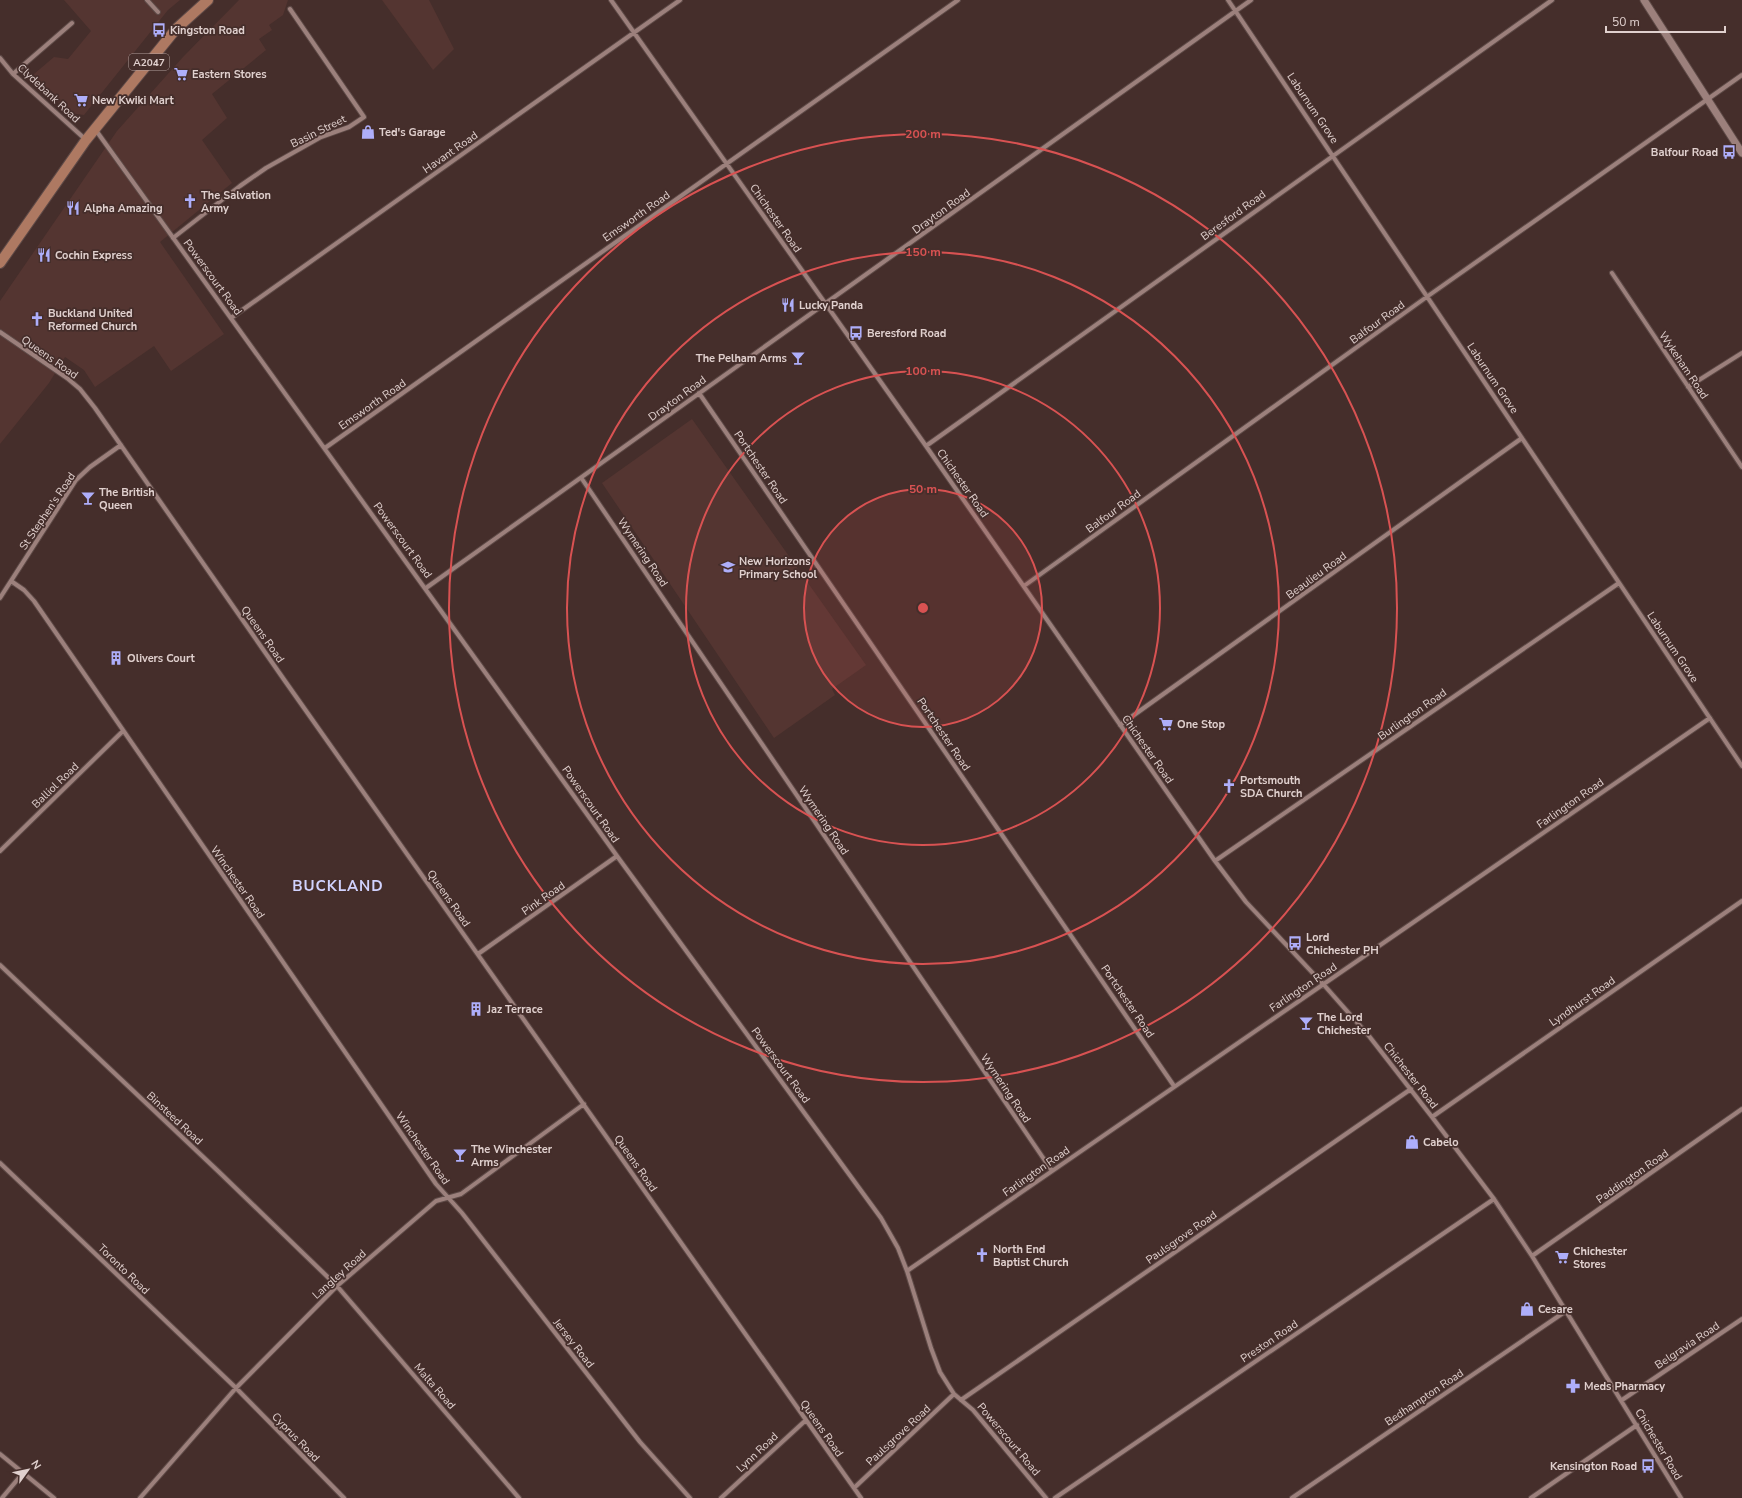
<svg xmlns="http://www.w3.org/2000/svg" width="1742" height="1498" font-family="'Nunito Sans',sans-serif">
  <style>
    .built { fill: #543531 }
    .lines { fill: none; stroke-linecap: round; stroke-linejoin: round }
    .minor-casing { stroke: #5e4a47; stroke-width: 6 }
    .tertiary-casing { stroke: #5e4a47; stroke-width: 9 }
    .primary-casing { stroke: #5e4a47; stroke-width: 12 }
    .minor { stroke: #9c807c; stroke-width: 4 }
    .tertiary { stroke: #9c807c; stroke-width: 7 }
    .primary { stroke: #ae7962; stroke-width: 10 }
    .ring { fill: none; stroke: #d85252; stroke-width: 2 }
    .labels { text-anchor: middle; stroke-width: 3.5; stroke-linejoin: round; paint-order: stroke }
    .shield { fill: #452e2b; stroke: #b29f9d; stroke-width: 1 }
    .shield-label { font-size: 10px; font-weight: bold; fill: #e0d0ce }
    .poi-label { font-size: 11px; font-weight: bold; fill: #e0d0ce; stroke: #452e2b; text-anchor: start }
    .street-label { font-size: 11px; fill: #e0d0ce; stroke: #452e2b }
    .district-label { font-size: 15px; font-weight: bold; letter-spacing: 1px; fill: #d1d2fe; stroke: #452e2b }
    .centre { fill: #d85252; stroke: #452e2b; stroke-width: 2 }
    .ring-label { font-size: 12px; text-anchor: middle; font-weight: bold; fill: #d85252; stroke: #452e2b; stroke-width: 3.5; stroke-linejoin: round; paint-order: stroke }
  </style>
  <rect width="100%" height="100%" fill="#452e2b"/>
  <path class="built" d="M64 0H180L168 10 84 115 70 113 38 84 34 74 54 57 68 59 91 31Z
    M239 0H288L283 15 269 25 272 30 259 39 266 50 212 94 227 118 202 140 232 183 160 242 224 334 171 371 154 346 95 387 84 370 65 357 49 383 0 444V301L117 131 183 57Z
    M382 0H429L454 49 433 70Z
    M692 419 866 665 832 689 835 695 774 738 602 483Z"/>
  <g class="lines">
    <defs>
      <path id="minor" d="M147 0 158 12
        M611 0 926 446 1215 861 1246 902 1324 985 1369 1036 1432 1117 1494 1199 1532 1256 1681 1498
        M1228 0 1742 766
        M0 58 13 74 85 139
        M13 74 72 23
        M95 129 617 856 881 1218 898 1248 907 1271 931 1348 940 1372 954 1394 973 1410 1046 1498
        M173 238 240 186 266 168 321 137 349 127 364 117 290 9
        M1612 273 1742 467
        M231 318 680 0
        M0 332 67 378 80 389 95 408 285 681 861 1498
        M1688 387 1742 353
        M699 393 1174 1086
        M926 446 1552 0
        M325 448 958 0
        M582 479 1052 1171
        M11 581 24 590 34 601 436 1184 462 1213 640 1442 690 1498
        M1024 586 1428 296 1742 75
        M426 588 1251 0
        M0 598 76 480 90 467 121 445
        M1120 725 1522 438
        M0 851 123 731
        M1215 861 1619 583
        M478 954 617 856
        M0 965 218 1171 337 1286 519 1498
        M1432 1117 1742 901
        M0 1163 236 1388 344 1498
        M1532 1256 1742 1109
        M907 1271 1710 718
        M961 1400 1411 1089
        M1622 1400 1742 1319
        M0 1454 54 1498
        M854 1488 954 1394
        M2 1498 23 1473
        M140 1498 236 1388 337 1286 436 1201 461 1194 584 1104
        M721 1498 806 1420
        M1055 1498 1494 1199
        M1292 1498 1566 1311
        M1531 1498 1637 1425"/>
      <path id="tertiary" d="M1644 0 1742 153"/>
      <path id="primary" d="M0 263 86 140 176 29 208 0"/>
    </defs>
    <use href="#minor" class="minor-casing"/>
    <use href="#tertiary" class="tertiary-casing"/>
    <use href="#primary" class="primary-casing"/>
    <use href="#minor" class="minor"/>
    <use href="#tertiary" class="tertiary"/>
    <use href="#primary" class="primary"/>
  </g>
  <circle cx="923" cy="608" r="119" fill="#d85252" fill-opacity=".12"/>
  <g class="ring">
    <circle cx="923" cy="608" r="119"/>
    <circle cx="923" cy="608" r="237"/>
    <circle cx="923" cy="608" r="356"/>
    <circle cx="923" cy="608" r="474"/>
  </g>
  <defs>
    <symbol id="bus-bare" viewBox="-9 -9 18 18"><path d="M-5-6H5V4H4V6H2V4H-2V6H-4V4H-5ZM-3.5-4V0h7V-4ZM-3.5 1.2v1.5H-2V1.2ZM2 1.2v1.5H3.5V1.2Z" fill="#aeaefa" stroke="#452e2b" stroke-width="2.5" paint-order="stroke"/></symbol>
    <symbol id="supermarket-bare" viewBox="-9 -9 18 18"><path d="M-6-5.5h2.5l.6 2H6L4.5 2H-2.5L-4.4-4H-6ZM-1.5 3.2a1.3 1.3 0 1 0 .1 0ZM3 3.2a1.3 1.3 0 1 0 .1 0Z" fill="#aeaefa" stroke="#452e2b" stroke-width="2.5" paint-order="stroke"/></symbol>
    <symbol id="shop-bare" viewBox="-9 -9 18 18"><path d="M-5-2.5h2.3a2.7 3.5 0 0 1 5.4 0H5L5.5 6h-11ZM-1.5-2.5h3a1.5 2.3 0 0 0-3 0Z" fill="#aeaefa" stroke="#452e2b" stroke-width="2.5" paint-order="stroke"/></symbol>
    <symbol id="church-bare" viewBox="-9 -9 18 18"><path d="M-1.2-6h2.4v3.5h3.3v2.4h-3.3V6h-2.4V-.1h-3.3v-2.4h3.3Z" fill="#aeaefa" stroke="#452e2b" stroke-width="2.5" paint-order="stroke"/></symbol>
    <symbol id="restaurant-bare" viewBox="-9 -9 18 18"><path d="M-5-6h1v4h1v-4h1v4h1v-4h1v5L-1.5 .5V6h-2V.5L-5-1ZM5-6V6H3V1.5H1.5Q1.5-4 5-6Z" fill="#aeaefa" stroke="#452e2b" stroke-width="2.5" paint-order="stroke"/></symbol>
    <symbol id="bar-bare" viewBox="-9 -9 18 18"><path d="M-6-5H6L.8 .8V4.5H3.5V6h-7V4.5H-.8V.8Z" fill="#aeaefa" stroke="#452e2b" stroke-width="2.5" paint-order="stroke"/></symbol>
    <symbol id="school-bare" viewBox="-9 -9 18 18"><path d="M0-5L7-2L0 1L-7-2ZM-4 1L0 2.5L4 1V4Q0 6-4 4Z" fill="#aeaefa" stroke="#452e2b" stroke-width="2.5" paint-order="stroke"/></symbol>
    <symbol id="building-bare" viewBox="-9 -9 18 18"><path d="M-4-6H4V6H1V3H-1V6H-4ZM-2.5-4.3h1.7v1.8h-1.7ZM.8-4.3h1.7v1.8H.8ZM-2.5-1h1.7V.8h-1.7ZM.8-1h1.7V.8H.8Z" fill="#aeaefa" stroke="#452e2b" stroke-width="2.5" paint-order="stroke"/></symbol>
    <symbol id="pharmacy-bare" viewBox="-9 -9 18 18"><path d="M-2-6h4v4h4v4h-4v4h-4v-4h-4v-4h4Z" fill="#aeaefa" stroke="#452e2b" stroke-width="2.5" paint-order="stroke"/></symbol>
  </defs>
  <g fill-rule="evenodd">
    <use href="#bus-bare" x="149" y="20" width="20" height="20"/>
    <use href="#supermarket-bare" x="171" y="64" width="20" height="20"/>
    <use href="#supermarket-bare" x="71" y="90" width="20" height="20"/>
    <use href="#shop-bare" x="358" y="122" width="20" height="20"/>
    <use href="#bus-bare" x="1719" y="142" width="20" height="20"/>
    <use href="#church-bare" x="180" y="191" width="20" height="20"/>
    <use href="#restaurant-bare" x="63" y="198" width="20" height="20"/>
    <use href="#restaurant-bare" x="34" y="245" width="20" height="20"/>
    <use href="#restaurant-bare" x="778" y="295" width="20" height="20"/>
    <use href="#church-bare" x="27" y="309" width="20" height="20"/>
    <use href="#bus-bare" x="846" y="323" width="20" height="20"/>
    <use href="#bar-bare" x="788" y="348" width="20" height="20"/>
    <use href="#bar-bare" x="78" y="488" width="20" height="20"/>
    <use href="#school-bare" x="718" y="557" width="20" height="20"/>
    <use href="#building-bare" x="106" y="648" width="20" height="20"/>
    <use href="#supermarket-bare" x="1156" y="714" width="20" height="20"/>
    <use href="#church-bare" x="1219" y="776" width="20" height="20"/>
    <use href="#bus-bare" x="1285" y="933" width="20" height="20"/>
    <use href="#building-bare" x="466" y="999" width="20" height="20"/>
    <use href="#bar-bare" x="1296" y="1013" width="20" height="20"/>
    <use href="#shop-bare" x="1402" y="1132" width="20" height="20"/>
    <use href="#bar-bare" x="450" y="1145" width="20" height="20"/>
    <use href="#church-bare" x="972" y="1245" width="20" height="20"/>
    <use href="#supermarket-bare" x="1552" y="1247" width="20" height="20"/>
    <use href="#shop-bare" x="1517" y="1299" width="20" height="20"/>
    <use href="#pharmacy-bare" x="1563" y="1376" width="20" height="20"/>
    <use href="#bus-bare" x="1638" y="1456" width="20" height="20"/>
  </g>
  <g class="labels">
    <rect class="shield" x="129" y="54" width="40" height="16" rx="3"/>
    <g class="shield-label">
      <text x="149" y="66">A2047</text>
    </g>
    <g class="poi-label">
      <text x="170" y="34">Kingston Road</text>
      <text x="192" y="78">Eastern Stores</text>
      <text x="92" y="104">New Kwiki Mart</text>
      <text x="379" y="136">Ted's Garage</text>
      <text x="1718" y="156" text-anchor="end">Balfour Road</text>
      <text x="201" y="199">The Salvation<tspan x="201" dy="13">Army</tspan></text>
      <text x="84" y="212">Alpha Amazing</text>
      <text x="55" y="259">Cochin Express</text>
      <text x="799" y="309">Lucky Panda</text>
      <text x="48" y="317">Buckland United<tspan x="48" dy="13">Reformed Church</tspan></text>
      <text x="867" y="337">Beresford Road</text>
      <text x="787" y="362" text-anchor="end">The Pelham Arms</text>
      <text x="99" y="496">The British<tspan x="99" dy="13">Queen</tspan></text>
      <text x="739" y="565">New Horizons<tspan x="739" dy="13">Primary School</tspan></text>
      <text x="127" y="662">Olivers Court</text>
      <text x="1177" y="728">One Stop</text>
      <text x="1240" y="784">Portsmouth<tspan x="1240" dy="13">SDA Church</tspan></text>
      <text x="1306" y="941">Lord<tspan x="1306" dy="13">Chichester PH</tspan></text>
      <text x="487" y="1013">Jaz Terrace</text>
      <text x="1317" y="1021">The Lord<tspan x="1317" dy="13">Chichester</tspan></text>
      <text x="1423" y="1146">Cabelo</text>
      <text x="471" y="1153">The Winchester<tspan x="471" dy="13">Arms</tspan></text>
      <text x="993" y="1253">North End<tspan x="993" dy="13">Baptist Church</tspan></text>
      <text x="1573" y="1255">Chichester<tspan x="1573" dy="13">Stores</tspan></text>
      <text x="1538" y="1313">Cesare</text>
      <text x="1584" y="1390">Meds Pharmacy</text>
      <text x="1637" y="1470" text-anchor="end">Kensington Road</text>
    </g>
    <g class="street-label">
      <text transform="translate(49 93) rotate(43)" y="4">Clydebank Road</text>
      <text transform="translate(1313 108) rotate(56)" y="4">Laburnum Grove</text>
      <text transform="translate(318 131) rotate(-26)" y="4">Basin Street</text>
      <text transform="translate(450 152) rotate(-35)" y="4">Havant Road</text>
      <text transform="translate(941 211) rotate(-36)" y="4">Drayton Road</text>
      <text transform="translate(1233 215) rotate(-36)" y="4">Beresford Road</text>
      <text transform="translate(636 216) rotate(-35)" y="4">Emsworth Road</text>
      <text transform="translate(776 218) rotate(55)" y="4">Chichester Road</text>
      <text transform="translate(213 277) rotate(54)" y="4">Powerscourt Road</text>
      <text transform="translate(1377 322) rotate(-36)" y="4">Balfour Road</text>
      <text transform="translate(50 357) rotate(35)" y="4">Queens Road</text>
      <text transform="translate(1684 365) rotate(56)" y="4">Wykeham Road</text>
      <text transform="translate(1493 378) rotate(56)" y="4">Laburnum Grove</text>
      <text transform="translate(677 398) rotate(-36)" y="4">Drayton Road</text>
      <text transform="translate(372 404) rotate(-35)" y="4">Emsworth Road</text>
      <text transform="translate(761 467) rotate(56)" y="4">Portchester Road</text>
      <text transform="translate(963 483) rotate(55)" y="4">Chichester Road</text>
      <text transform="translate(47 511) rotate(-56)" y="4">St Stephen's Road</text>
      <text transform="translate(1113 511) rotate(-36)" y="4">Balfour Road</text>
      <text transform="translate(403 540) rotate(54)" y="4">Powerscourt Road</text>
      <text transform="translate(643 552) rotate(56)" y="4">Wymering Road</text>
      <text transform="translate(1316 575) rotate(-36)" y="4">Beaulieu Road</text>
      <text transform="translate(263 634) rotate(55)" y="4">Queens Road</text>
      <text transform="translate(1673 647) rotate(56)" y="4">Laburnum Grove</text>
      <text transform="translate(1412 714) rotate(-35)" y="4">Burlington Road</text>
      <text transform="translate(944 734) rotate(56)" y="4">Portchester Road</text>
      <text transform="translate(1148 749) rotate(55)" y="4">Chichester Road</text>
      <text transform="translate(55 785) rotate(-44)" y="4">Balliol Road</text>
      <text transform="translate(1570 803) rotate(-35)" y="4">Farlington Road</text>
      <text transform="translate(591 804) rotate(55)" y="4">Powerscourt Road</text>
      <text transform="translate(824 820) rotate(56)" y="4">Wymering Road</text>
      <text transform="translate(238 882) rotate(55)" y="4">Winchester Road</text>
      <text transform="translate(449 898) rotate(55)" y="4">Queens Road</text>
      <text transform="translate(543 898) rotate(-35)" y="4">Pink Road</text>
      <text transform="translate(1303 987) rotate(-34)" y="4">Farlington Road</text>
      <text transform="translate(1128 1001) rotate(56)" y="4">Portchester Road</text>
      <text transform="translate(1582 1001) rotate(-35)" y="4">Lyndhurst Road</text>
      <text transform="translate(781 1065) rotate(54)" y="4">Powerscourt Road</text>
      <text transform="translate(1411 1075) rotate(52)" y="4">Chichester Road</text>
      <text transform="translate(1006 1088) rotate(56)" y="4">Wymering Road</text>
      <text transform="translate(175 1118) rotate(43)" y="4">Binsteed Road</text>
      <text transform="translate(423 1148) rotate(55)" y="4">Winchester Road</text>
      <text transform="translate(636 1163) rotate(55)" y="4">Queens Road</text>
      <text transform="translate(1036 1171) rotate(-35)" y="4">Farlington Road</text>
      <text transform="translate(1632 1176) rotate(-35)" y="4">Paddington Road</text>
      <text transform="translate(1181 1237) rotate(-35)" y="4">Paulsgrove Road</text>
      <text transform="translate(124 1269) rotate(44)" y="4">Toronto Road</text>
      <text transform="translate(339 1274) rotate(-42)" y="4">Langley Road</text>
      <text transform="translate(1269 1341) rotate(-34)" y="4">Preston Road</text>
      <text transform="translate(574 1343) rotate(52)" y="4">Jersey Road</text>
      <text transform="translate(1687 1345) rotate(-34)" y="4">Belgravia Road</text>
      <text transform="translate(435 1386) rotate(49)" y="4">Malta Road</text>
      <text transform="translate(1424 1397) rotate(-34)" y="4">Bedhampton Road</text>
      <text transform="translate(822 1428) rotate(55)" y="4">Queens Road</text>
      <text transform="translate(898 1435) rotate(-43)" y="4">Paulsgrove Road</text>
      <text transform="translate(296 1437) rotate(46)" y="4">Cyprus Road</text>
      <text transform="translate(1009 1439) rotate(50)" y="4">Powerscourt Road</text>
      <text transform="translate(1659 1444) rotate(59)" y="4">Chichester Road</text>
      <text transform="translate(757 1452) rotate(-43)" y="4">Lynn Road</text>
    </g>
    <g class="district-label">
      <text x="338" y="891">BUCKLAND</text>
    </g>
  </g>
  <circle cx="923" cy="608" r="6" class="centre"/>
  <g class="ring-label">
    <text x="923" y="138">200 m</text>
    <text x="923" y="256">150 m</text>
    <text x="923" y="375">100 m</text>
    <text x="923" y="493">50 m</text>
  </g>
  <g transform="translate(28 1470) rotate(57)" stroke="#452e2b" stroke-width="3" paint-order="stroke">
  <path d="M0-3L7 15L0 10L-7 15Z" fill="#e0d0ce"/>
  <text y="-6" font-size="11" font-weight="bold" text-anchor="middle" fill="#e0d0ce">N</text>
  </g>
  <path d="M1606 26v6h119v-6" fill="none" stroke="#e0d0ce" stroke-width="2"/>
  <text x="1612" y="26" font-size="12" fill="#e0d0ce" stroke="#452e2b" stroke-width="3" paint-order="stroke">50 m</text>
</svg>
